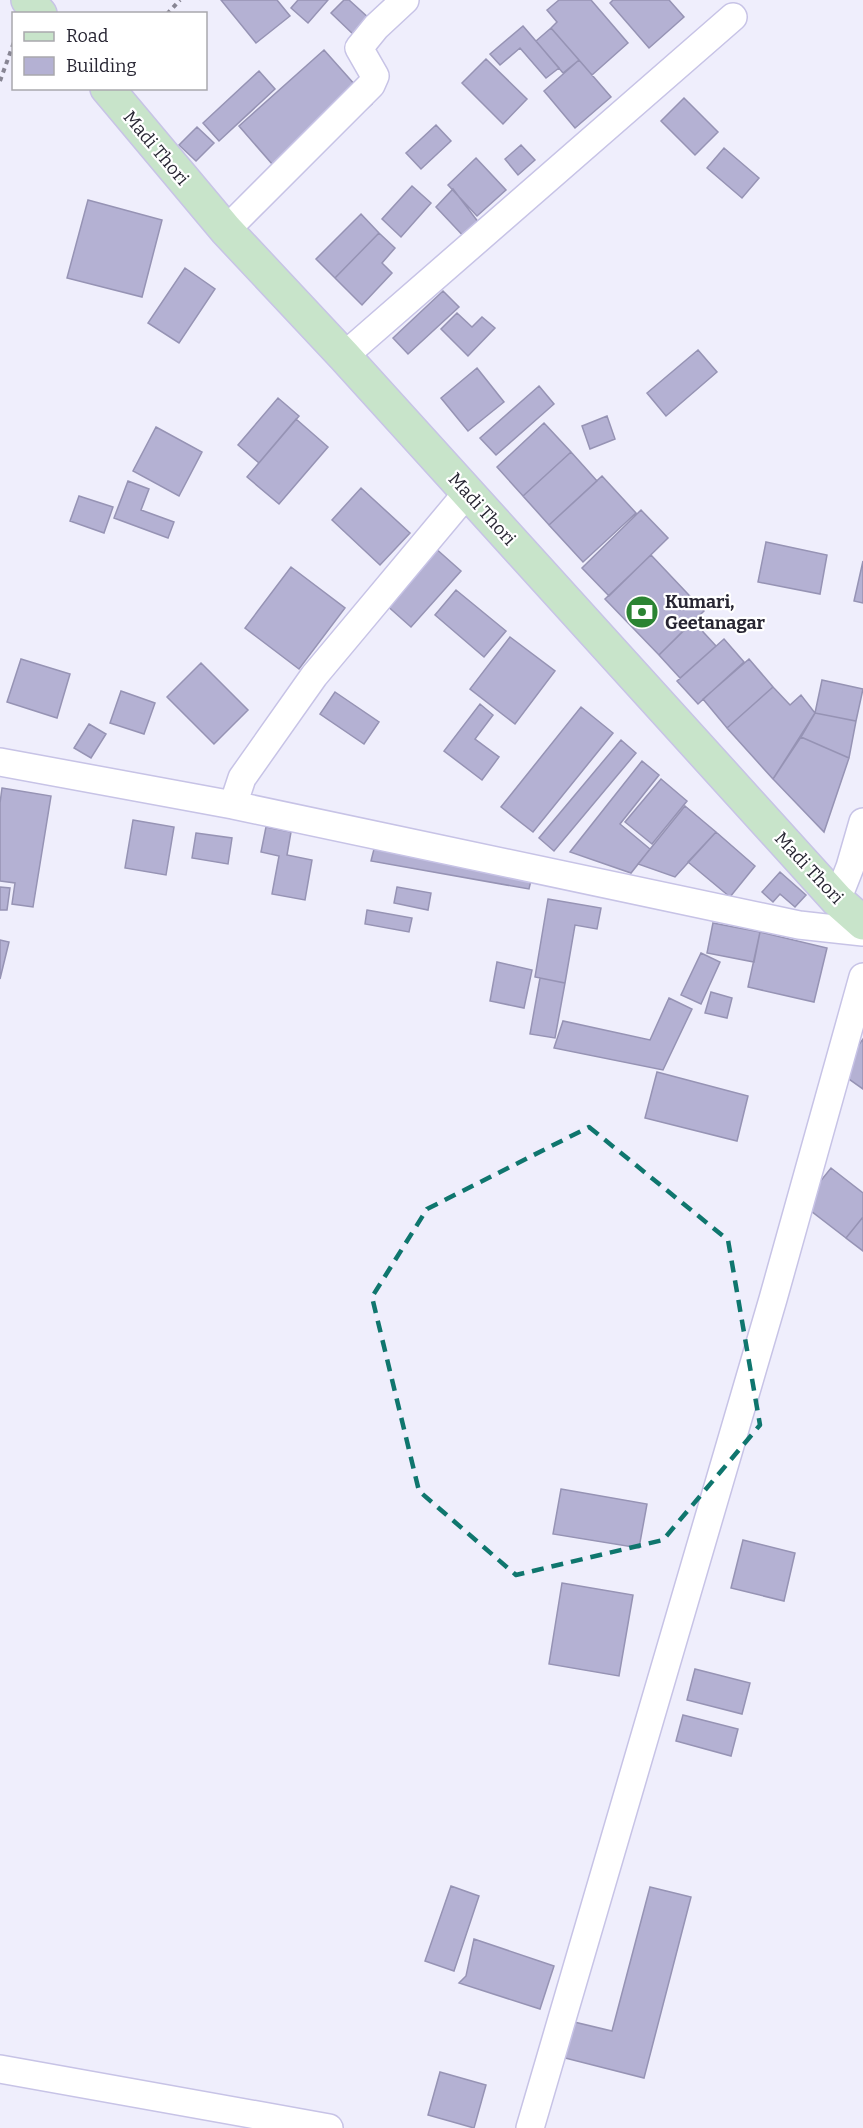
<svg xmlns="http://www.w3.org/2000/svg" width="863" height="2128" font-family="Bitter,serif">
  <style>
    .building { fill: #b4b1d3; stroke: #9693b4; stroke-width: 1.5 }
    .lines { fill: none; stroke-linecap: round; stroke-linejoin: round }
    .minor-casing { stroke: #c7c3e6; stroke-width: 30 }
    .secondary-casing { stroke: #c7c3e6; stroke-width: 36 }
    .path { stroke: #878593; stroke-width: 4; stroke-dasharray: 4.5 4.5; stroke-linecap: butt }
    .minor { stroke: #fff; stroke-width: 27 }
    .secondary { stroke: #c8e4ca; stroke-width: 33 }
    .marked { fill: none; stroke: #0f766e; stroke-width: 4.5; stroke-dasharray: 12 8; stroke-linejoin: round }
    .labels { text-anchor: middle; stroke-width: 4.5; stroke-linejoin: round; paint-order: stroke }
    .street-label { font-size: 18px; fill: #282633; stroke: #fff }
    .poi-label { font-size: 18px; font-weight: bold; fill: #282633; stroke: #fff; text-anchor: start }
  </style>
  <rect width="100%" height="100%" fill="#efeefc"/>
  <path class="building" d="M221 0H277L290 16 256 43Z
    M298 0H328L308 23 291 8Z
    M344 0H349L371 20 356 37 331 13Z
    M559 0H591L628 43 592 75 551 28 557 22 547 10Z
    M613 0H669L684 17 649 48 610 3Z
    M523 26 559 68 546 78 520 48 500 65 490 54Z
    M551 28 579 60 563 73 536 41Z
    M324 50 372 104 286 180 239 126Z
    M486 59 527 99 503 124 462 83Z
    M579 60 611 97 575 128 544 91Z
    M259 71 275 89 219 141 203 123Z
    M684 98 718 132 695 155 661 121Z
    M436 125 451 141 421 169 406 153Z
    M197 127 214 143 196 161 179 145Z
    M521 145 535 160 518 175 505 159Z
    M724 148 759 178 742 198 707 168Z
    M476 158 506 190 477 216 448 185Z
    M412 186 431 203 401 237 382 219Z
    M453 189 482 227 468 241 436 207Z
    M88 200 162 220 142 297 67 278Z
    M361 214 379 233 335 278 316 259Z
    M379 233 395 248 382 263 392 273 362 305 335 278Z
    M185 268 215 289 179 343 148 323Z
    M443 291 459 307 408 354 393 338Z
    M457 313 472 327 482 317 495 328 468 356 441 329Z
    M698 350 717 372 666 416 647 393Z
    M477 368 504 402 468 431 441 398Z
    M539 386 554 404 496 455 480 438Z
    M278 398 299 416 259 463 238 445Z
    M607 416 615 439 590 449 582 426Z
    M296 419 328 447 279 504 247 477Z
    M544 423 571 452 523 496 497 467Z
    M156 427 202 452 179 496 133 471Z
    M571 452 597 481 549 525 523 496Z
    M602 476 636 513 583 562 549 525Z
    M128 481 149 489 141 510 174 522 168 538 114 518Z
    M361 488 410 533 380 565 332 520Z
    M79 496 113 507 104 533 70 521Z
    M641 510 668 538 609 596 582 568Z
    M766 542 827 555 820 594 758 582Z
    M434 547 461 571 411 627 384 603Z
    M651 555 704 611 659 655 605 599Z
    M863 561V603L854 601Z
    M291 567 345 608 299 669 245 628Z
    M456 590 506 631 484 657 435 615Z
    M693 621 716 646 680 678 659 655Z
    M510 637 555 671 515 724 470 689Z
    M724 639 744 662 698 704 677 681Z
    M21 659 70 674 57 718 7 702Z
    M749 659 773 687 727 728 703 699Z
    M201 663 248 710 214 744 167 697Z
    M822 680 863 689 856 721 815 713Z
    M773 687 790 705 801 695 815 713 773 779 727 728Z
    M121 691 155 703 144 734 110 723Z
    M335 692 379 722 364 744 320 714Z
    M480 704 493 715 475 739 499 757 482 780 444 751Z
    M581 707 613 733 533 832 501 807Z
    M815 713 856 721 849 758 801 737Z
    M89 724 106 734 91 758 74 748Z
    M801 737 849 758 824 832 773 779Z
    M621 740 636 753 554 851 539 838Z
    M642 761 659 775 620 824 650 849 631 873 570 852Z
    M661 779 687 801 652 844 625 822Z
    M2 788 51 796 33 907 12 904 15 883 0 881V803Z
    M685 806 716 832 675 877 638 864Z
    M133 820 174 827 166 875 125 868Z
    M266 827 291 832 287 855 312 860 305 900 272 894 279 856 261 852Z
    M716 832 755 866 730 897 688 862Z
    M196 833 232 838 228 864 192 858Z
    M374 849 532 876 529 889 371 861Z
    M780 872 806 895 795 907 780 894 773 902 762 892Z
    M0 887 10 888 7 910H0Z
    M397 887 431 893 428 910 394 903Z
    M548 899 601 908 597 929 575 925 565 983 535 977Z
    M367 910 412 918 409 932 365 924Z
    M713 923 760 932 754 962 707 953Z
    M760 932 827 948 814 1002 748 987Z
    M0 940 9 942 0 979Z
    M701 953 720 962 701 1004 681 995Z
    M497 962 532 970 524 1008 490 1001Z
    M540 978 565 983 555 1038 530 1034Z
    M711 992 732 998 727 1018 705 1013Z
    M669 998 692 1009 663 1070 554 1048 563 1021 650 1040Z
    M863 1039V1089L839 1072Z
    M657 1072 748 1096 737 1141 645 1118Z
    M831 1168 863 1193V1217L846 1238 802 1204Z
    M863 1217V1251L846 1238Z
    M561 1489 647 1504 639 1548 553 1534Z
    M743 1540 795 1553 784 1601 731 1588Z
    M562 1583 633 1595 619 1676 549 1664Z
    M695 1669 750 1683 742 1714 687 1700Z
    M683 1715 738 1729 731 1756 676 1741Z
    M451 1886 479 1896 454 1971 425 1961Z
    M650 1887 691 1897 644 2078 565 2058 574 2022 612 2031Z
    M474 1939 554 1966 540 2009 459 1983 466 1976Z
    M440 2072 486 2085 474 2128 428 2115Z"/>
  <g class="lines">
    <defs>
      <path id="minor" d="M226 230 371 85 375 76 359 48 376 27 405 0
        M344 356 733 17
        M0 762 233 805 799 925 863 932
        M233 805 242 778 314 676 467 493
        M837 900 850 867 863 822
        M0 2069 329 2128
        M530 2128 773 1299 863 977"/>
      <path id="secondary" d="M28 0 40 14
        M107 88 226 230 344 356 837 900 863 923"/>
    </defs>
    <use href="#minor" class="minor-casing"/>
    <use href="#secondary" class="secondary-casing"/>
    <path class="path" d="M167 14 180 0
      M0 81 14 42"/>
    <use href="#minor" class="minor"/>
    <use href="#secondary" class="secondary"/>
  </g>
  <path class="marked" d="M589 1127 728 1240 760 1425 663 1540 516 1575 419 1491 372 1297 427 1209Z"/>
  <defs>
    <symbol id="bank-disc" viewBox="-11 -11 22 22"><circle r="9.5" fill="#2b8433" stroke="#fff"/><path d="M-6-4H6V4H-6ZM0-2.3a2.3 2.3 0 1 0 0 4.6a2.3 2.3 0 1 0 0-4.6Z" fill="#fff"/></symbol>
  </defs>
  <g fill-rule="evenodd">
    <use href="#bank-disc" x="623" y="593" width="38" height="38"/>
  </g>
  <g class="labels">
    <g class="street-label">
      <text transform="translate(156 148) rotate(50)" y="6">Madi Thori</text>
      <text transform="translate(482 509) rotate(48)" y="6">Madi Thori</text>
      <text transform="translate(809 868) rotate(47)" y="6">Madi Thori</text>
    </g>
    <g class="poi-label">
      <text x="665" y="608">Kumari,<tspan x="665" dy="21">Geetanagar</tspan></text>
    </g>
  </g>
  <rect x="12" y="12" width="195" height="78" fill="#ffffff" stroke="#a9a8ad" stroke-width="1.5"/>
  <rect x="24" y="32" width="30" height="9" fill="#c8e4ca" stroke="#a9a8ad" stroke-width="1.5"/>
  <text x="66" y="42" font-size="18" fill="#282633">Road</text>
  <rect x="24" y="57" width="30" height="18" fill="#b4b1d3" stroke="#a9a8ad" stroke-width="1.5"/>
  <text x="66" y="72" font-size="18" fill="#282633">Building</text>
</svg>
